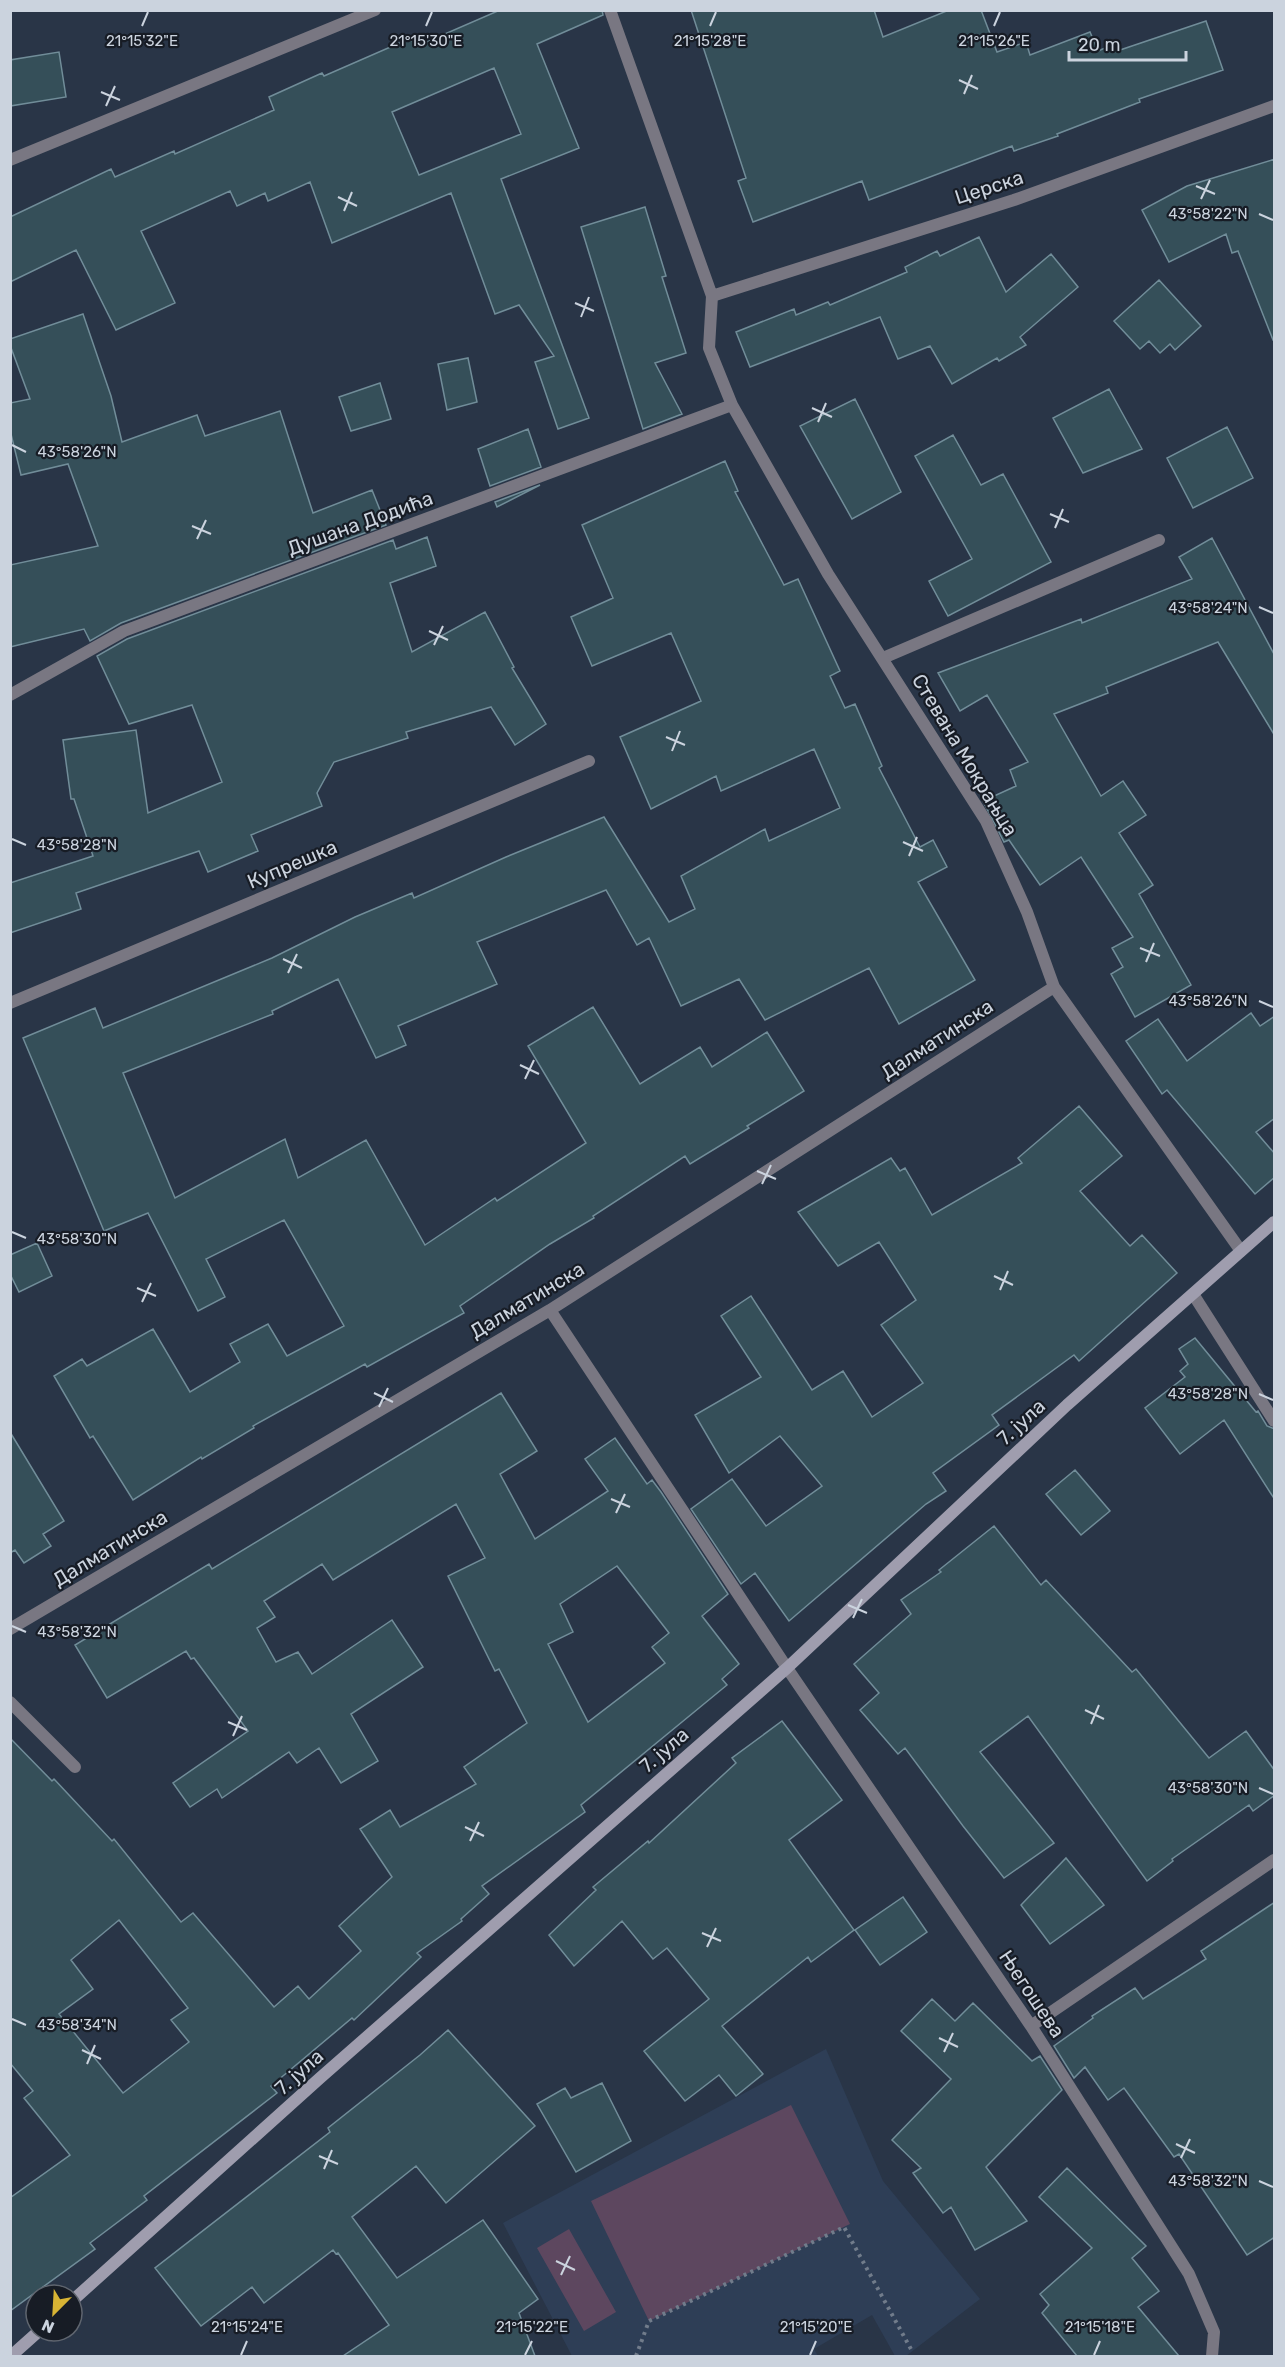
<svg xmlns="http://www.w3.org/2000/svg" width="1285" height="2367" font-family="Rubik,sans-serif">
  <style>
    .built { fill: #2e3e56 }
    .green { fill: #5d475f }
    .building { fill: #354f59; stroke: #718d99; stroke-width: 1.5; fill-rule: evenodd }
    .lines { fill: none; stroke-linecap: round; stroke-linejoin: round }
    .path { stroke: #717c8b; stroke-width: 4; stroke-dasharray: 3 4.5; stroke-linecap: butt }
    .service { stroke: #797782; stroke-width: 12 }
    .minor { stroke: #797782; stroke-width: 12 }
    .secondary { stroke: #9f9dae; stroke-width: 12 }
    .ticks { fill: none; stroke: #cbd3de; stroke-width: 2 }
    .labels { text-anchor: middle; stroke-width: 4.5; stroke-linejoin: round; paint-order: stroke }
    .street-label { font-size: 20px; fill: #cbd3de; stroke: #171c25 }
    .ticks-label { font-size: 15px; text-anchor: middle; fill: #cbd3de; stroke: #171c25; stroke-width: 4.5; stroke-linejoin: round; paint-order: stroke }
  </style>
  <rect width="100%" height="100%" fill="#293547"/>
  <path class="built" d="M826 2049 883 2181 980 2299 906 2356H895L872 2315 814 2349 818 2356H572L503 2223Z"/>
  <path class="green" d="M791 2105 850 2224 649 2321 591 2201Z
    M569 2229 616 2312 584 2331 537 2248Z"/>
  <path class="building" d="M500 10H602L603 15 537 44 579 148 501 179 589 418 558 429 535 362 554 356 519 305 495 314 451 193 332 243 310 182 268 201 265 193 237 206 230 191 141 231 175 303 116 330 76 250 10 282V217L111 169 115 177 174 151 175 154 274 110 269 97 322 73 324 76 411 38 415 47ZM494 68 521 134 419 175 392 112Z
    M691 10H874L883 37 949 10H981L997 52 1026 42 1030 55 1090 32 1098 51 1117 43 1120 50 1206 21 1223 70 1139 99 1140 102 1057 134 1058 136 1014 151 1012 146 869 200 862 181 753 222 738 181 746 178Z
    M59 52 66 97 10 106V60Z
    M1275 159V339L1273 340 1238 251 1232 253 1226 234 1169 262 1142 210 1187 186Z
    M645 207 666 276 662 277 686 353 655 363 682 414 643 429 581 227Z
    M979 237 1006 292 1051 254 1078 287 1020 337 1026 345 999 361 997 358 952 384 930 346 898 359 880 317 750 367 736 332 794 309 796 315 828 302 830 305 907 272 905 267 937 251 940 256Z
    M1159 280 1201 326 1175 350 1170 344 1160 353 1149 341 1140 349 1114 321Z
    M83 314 111 396 122 442 197 415 205 436 280 411 313 513 372 490 386 525 121 623 90 641 84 629 10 647V565L98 546 68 464 21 475 10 430V403L30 399 10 345V339Z
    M468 358 477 402 447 410 438 364Z
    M380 383 391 419 351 431 339 397Z
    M1109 389 1142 449 1083 473 1053 418Z
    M855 399 901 492 852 519 800 426Z
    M1227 427 1253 478 1193 508 1167 458Z
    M528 429 541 467 490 486 478 449Z
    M953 435 981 485 1003 474 1051 562 948 616 929 581 972 559 915 456Z
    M725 461 738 491 735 492 784 585 798 579 840 671 830 676 845 708 855 704 882 766 879 768 920 847 933 840 947 867 918 882 975 980 899 1024 869 968 765 1020 739 979 681 1006 649 938 637 945 606 890 477 942 497 984 398 1026 406 1045 376 1058 338 979 272 1011 273 1014 123 1073 175 1198 285 1139 298 1178 366 1140 425 1245 495 1198 497 1201 586 1143 528 1046 593 1007 640 1084 700 1047 712 1067 767 1032 804 1091 747 1126 749 1128 690 1164 685 1156 593 1216 594 1218 550 1244 460 1306 464 1313 367 1367 365 1364 253 1426 254 1428 202 1459 201 1457 133 1500 93 1436 90 1438 54 1376 82 1359 87 1366 153 1329 190 1392 240 1362 230 1344 268 1324 287 1356 344 1326 284 1220 206 1259 225 1297 198 1311 148 1213 104 1231 23 1038 95 1008 103 1028 272 958 355 917 412 893 414 898 506 857 604 817 669 922 695 909 681 876 765 829 769 841 840 808 814 749 721 791 716 776 651 809 620 737 701 701 671 633 592 666 571 617 613 598 582 525Z
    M540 485 497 507 495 502Z
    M427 537 436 566 390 583 412 652 485 612 514 667 512 668 546 724 515 745 491 707 406 732 408 738 334 762 317 793 322 806 251 835 258 851 208 872 199 851 76 893 81 909 10 933V883L93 856 74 799H71L63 740 136 730 148 813 222 782 192 705 129 724 97 656 127 639 393 540 396 549Z
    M1212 538 1275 656V736L1218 642 1106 687 1108 693 1054 714 1101 796 1123 781 1146 815 1119 833 1153 885 1139 894 1191 985 1135 1017 1111 974 1123 967 1112 948 1133 937 1081 857 1040 885 1009 840 1004 842 983 801 1016 786 1010 770 1028 762 987 695 960 711 938 673 1081 619 1082 623 1192 579 1179 557Z
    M1251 1013 1260 1026 1275 1016V1118L1256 1132 1275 1154V1177L1255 1194 1167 1090 1162 1094 1126 1041 1158 1019 1187 1061Z
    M1079 1106 1122 1156 1080 1191 1130 1246 1142 1235 1177 1273 1079 1361 1074 1355 992 1415 999 1425 933 1473 946 1491 926 1504 789 1621 755 1573 741 1584 691 1509 732 1479 766 1526 822 1486 780 1436 729 1473 695 1415 761 1377 721 1316 751 1296 812 1390 843 1371 872 1417 923 1383 881 1325 916 1300 879 1242 838 1266 798 1212 891 1158 900 1171 905 1168 932 1215 1022 1163 1018 1158Z
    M37 1243 52 1276 19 1292 10 1274V1255Z
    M1195 1338 1256 1412 1258 1411 1267 1426 1275 1429V1500L1224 1420 1180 1454 1145 1408 1185 1377 1180 1371 1188 1364 1179 1349Z
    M501 1393 537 1451 500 1474 535 1539 608 1491 585 1459 615 1438 647 1484 652 1480 661 1492 728 1594 702 1616 739 1664 722 1679 727 1685 581 1805 585 1812 482 1886 489 1894 461 1919 462 1921 417 1953 421 1957 354 2020 352 2018 271 2086 277 2093 144 2196 147 2200 90 2243 95 2249 10 2311V2198L70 2155 24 2098 33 2091 10 2063V1738L52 1781 54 1779 112 1841 114 1839 181 1922 193 1913 274 2007 298 1986 309 1999 361 1951 339 1926 392 1877 360 1829 390 1810 400 1827 476 1784 464 1767 527 1723 499 1669 495 1671 448 1576 485 1558 456 1504 333 1580 322 1564 264 1601 275 1617 257 1628 276 1662 298 1652 312 1674 392 1620 423 1667 351 1714 378 1761 341 1783 319 1748 297 1763 289 1752 222 1798 217 1789 190 1807 173 1783 248 1731 194 1658 191 1659 186 1651 107 1698 75 1645 209 1564 212 1569ZM617 1566 669 1633 652 1647 665 1663 588 1722 548 1644 573 1632 560 1604ZM119 1920 188 2008 171 2020 189 2042 123 2093 59 2014 93 1989 71 1960Z
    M10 1432 64 1521 43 1534 51 1546 24 1563 15 1550 10 1553Z
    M1075 1470 1110 1511 1081 1535 1046 1494Z
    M994 1526 1041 1585 1046 1580 1132 1672 1136 1669 1209 1758 1246 1731 1275 1771V1795L1253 1811 1249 1805 1172 1859 1173 1861 1147 1881 1028 1716 980 1752 1054 1843 1004 1878 963 1826 905 1748 898 1754 860 1710 879 1693 854 1664 911 1614 901 1600 941 1572 939 1570Z
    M782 1721 842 1800 789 1840 854 1930 811 1962 808 1957 722 2026 763 2074 736 2096 719 2075 685 2101 644 2051 709 1999 667 1948 653 1959 622 1921 574 1966 549 1935 596 1890 593 1887 648 1841 649 1843 736 1763 732 1758Z
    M1066 1858 1104 1905 1050 1944 1021 1905Z
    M903 1897 927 1932 880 1965 855 1930Z
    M1275 1902V2237L1247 2255 1179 2154 1174 2157 1124 2088 1108 2100 1085 2067 1074 2078 1054 2046 1093 2018 1092 2016 1135 1988 1143 1999 1206 1959 1201 1951Z
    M932 1999 955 2021 973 2003 1032 2061 1040 2056 1062 2090 986 2167 1027 2221 975 2250 951 2207 943 2213 913 2173 921 2168 892 2140 951 2079 901 2031Z
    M448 2030 535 2126 446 2203 416 2166 352 2217 397 2278 483 2220 538 2299 519 2313 535 2356H343L389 2325 338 2253 336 2254 333 2250 264 2303 252 2287 201 2326 155 2268 330 2132 328 2128 420 2055Z
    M602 2083 631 2141 576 2172 537 2104 565 2088 571 2098Z
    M1067 2168 1146 2246 1132 2258 1159 2291 1138 2307 1179 2356H1077L1042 2313 1049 2305 1040 2294 1092 2248 1039 2197Z"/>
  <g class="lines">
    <path class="path" d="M636 2356 649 2321 844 2227 912 2351"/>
    <path class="service" d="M883 658 1159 540"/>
    <path class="minor" d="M610 10 712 296 709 348 732 405 828 574 986 821 1027 912 1054 987 1241 1251
      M10 160 375 10
      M712 296 1014 200 1274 106
      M10 695 124 631 732 405
      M10 1003 589 761
      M1193 1294 1274 1421
      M550 1310 787 1668 1031 2026 1189 2274 1214 2332 1212 2356
      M10 1629 550 1310 1054 987
      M10 1702 75 1767
      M1031 2026 1274 1860"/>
    <path class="secondary" d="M72 2301 320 2078 787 1668 1067 1405 1274 1222
      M11 2356 39 2331"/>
  </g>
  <path class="ticks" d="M142 26 148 12M426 26 432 12M710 26 716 12M994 26 1000 12M959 80 978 89M101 92 120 100M964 94 972 75M106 106 115 86M1196 186 1215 194M338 197 357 206M1201 199 1210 180M344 211 352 192M1259 214 1273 220M575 303 594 311M581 317 589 297M812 408 832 417M818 422 826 403M12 445 26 452M1050 514 1069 522M192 526 211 534M1055 528 1063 509M197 539 206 520M1259 607 1273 613M429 631 448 640M434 645 443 626M666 737 685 745M672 751 680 731M12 839 26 845M903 842 923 851M909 856 917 837M1140 948 1160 956M283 959 302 968M1146 962 1154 943M288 973 297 954M1259 1001 1273 1007M520 1065 539 1074M525 1079 534 1060M757 1171 776 1179M762 1184 771 1165M12 1232 26 1238M994 1276 1013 1285M137 1288 156 1296M1000 1290 1008 1271M142 1302 151 1283M374 1393 393 1402M1259 1394 1273 1400M379 1407 388 1388M611 1499 630 1507M616 1513 625 1494M848 1605 867 1613M853 1618 862 1599M12 1626 26 1632M1085 1710 1104 1719M228 1722 247 1730M1091 1724 1099 1705M233 1736 242 1716M1259 1788 1273 1794M465 1827 484 1836M470 1841 479 1822M702 1933 721 1941M707 1947 716 1928M12 2019 26 2025M939 2038 958 2047M82 2050 101 2059M944 2052 953 2033M87 2064 95 2045M1176 2144 1195 2153M319 2156 338 2164M1181 2158 1190 2139M324 2169 332 2150M1259 2181 1273 2187M556 2261 575 2270M561 2275 570 2256M241 2355 247 2341M525 2355 532 2341M810 2355 816 2341M1094 2355 1100 2341"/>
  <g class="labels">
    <g class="street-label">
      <text transform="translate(989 187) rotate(-18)" y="7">Церска</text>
      <text transform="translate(360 523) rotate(-20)" y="7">Душана Додића</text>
      <text transform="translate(965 755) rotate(59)" y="7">Стевана Мокрањца</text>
      <text transform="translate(292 864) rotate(-23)" y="7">Купрешка</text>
      <text transform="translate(937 1039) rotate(-33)" y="7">Далматинска</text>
      <text transform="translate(527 1300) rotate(-31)" y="7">Далматинска</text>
      <text transform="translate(1021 1422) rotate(-43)" y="7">7. јула</text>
      <text transform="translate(110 1548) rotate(-31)" y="7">Далматинска</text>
      <text transform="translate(664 1750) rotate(-41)" y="7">7. јула</text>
      <text transform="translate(1032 1994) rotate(56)" y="7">Његошева</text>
      <text transform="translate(299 2072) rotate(-42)" y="7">7. јула</text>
    </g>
  </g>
  <g class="ticks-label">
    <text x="426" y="46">21°15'30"E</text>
    <text x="710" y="46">21°15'28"E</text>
    <text x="994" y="46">21°15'26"E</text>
    <text x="142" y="46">21°15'32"E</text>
    <text x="1208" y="219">43°58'22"N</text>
    <text x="77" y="457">43°58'26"N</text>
    <text x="1208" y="613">43°58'24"N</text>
    <text x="77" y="850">43°58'28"N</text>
    <text x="1208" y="1006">43°58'26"N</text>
    <text x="77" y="1244">43°58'30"N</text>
    <text x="1208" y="1399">43°58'28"N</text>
    <text x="77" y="1637">43°58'32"N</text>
    <text x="1208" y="1793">43°58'30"N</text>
    <text x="77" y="2030">43°58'34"N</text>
    <text x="1208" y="2186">43°58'32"N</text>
    <text x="247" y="2332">21°15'24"E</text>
    <text x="532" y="2332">21°15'22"E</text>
    <text x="816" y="2332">21°15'20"E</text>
    <text x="1100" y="2332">21°15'18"E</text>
  </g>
  <rect width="1285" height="2367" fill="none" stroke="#cbd3de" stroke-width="24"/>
  <g transform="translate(54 2313) rotate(204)"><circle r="28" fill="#171c25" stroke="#5f656f" stroke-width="1.5"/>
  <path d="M0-4.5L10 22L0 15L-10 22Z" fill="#d8b434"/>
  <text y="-9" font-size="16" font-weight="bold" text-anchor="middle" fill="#cbd3de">N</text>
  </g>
  <path d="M1069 51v9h117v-9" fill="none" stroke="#cbd3de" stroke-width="3"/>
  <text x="1078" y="51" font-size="18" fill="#cbd3de" stroke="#171c25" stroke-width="4.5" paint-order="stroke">20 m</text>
</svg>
